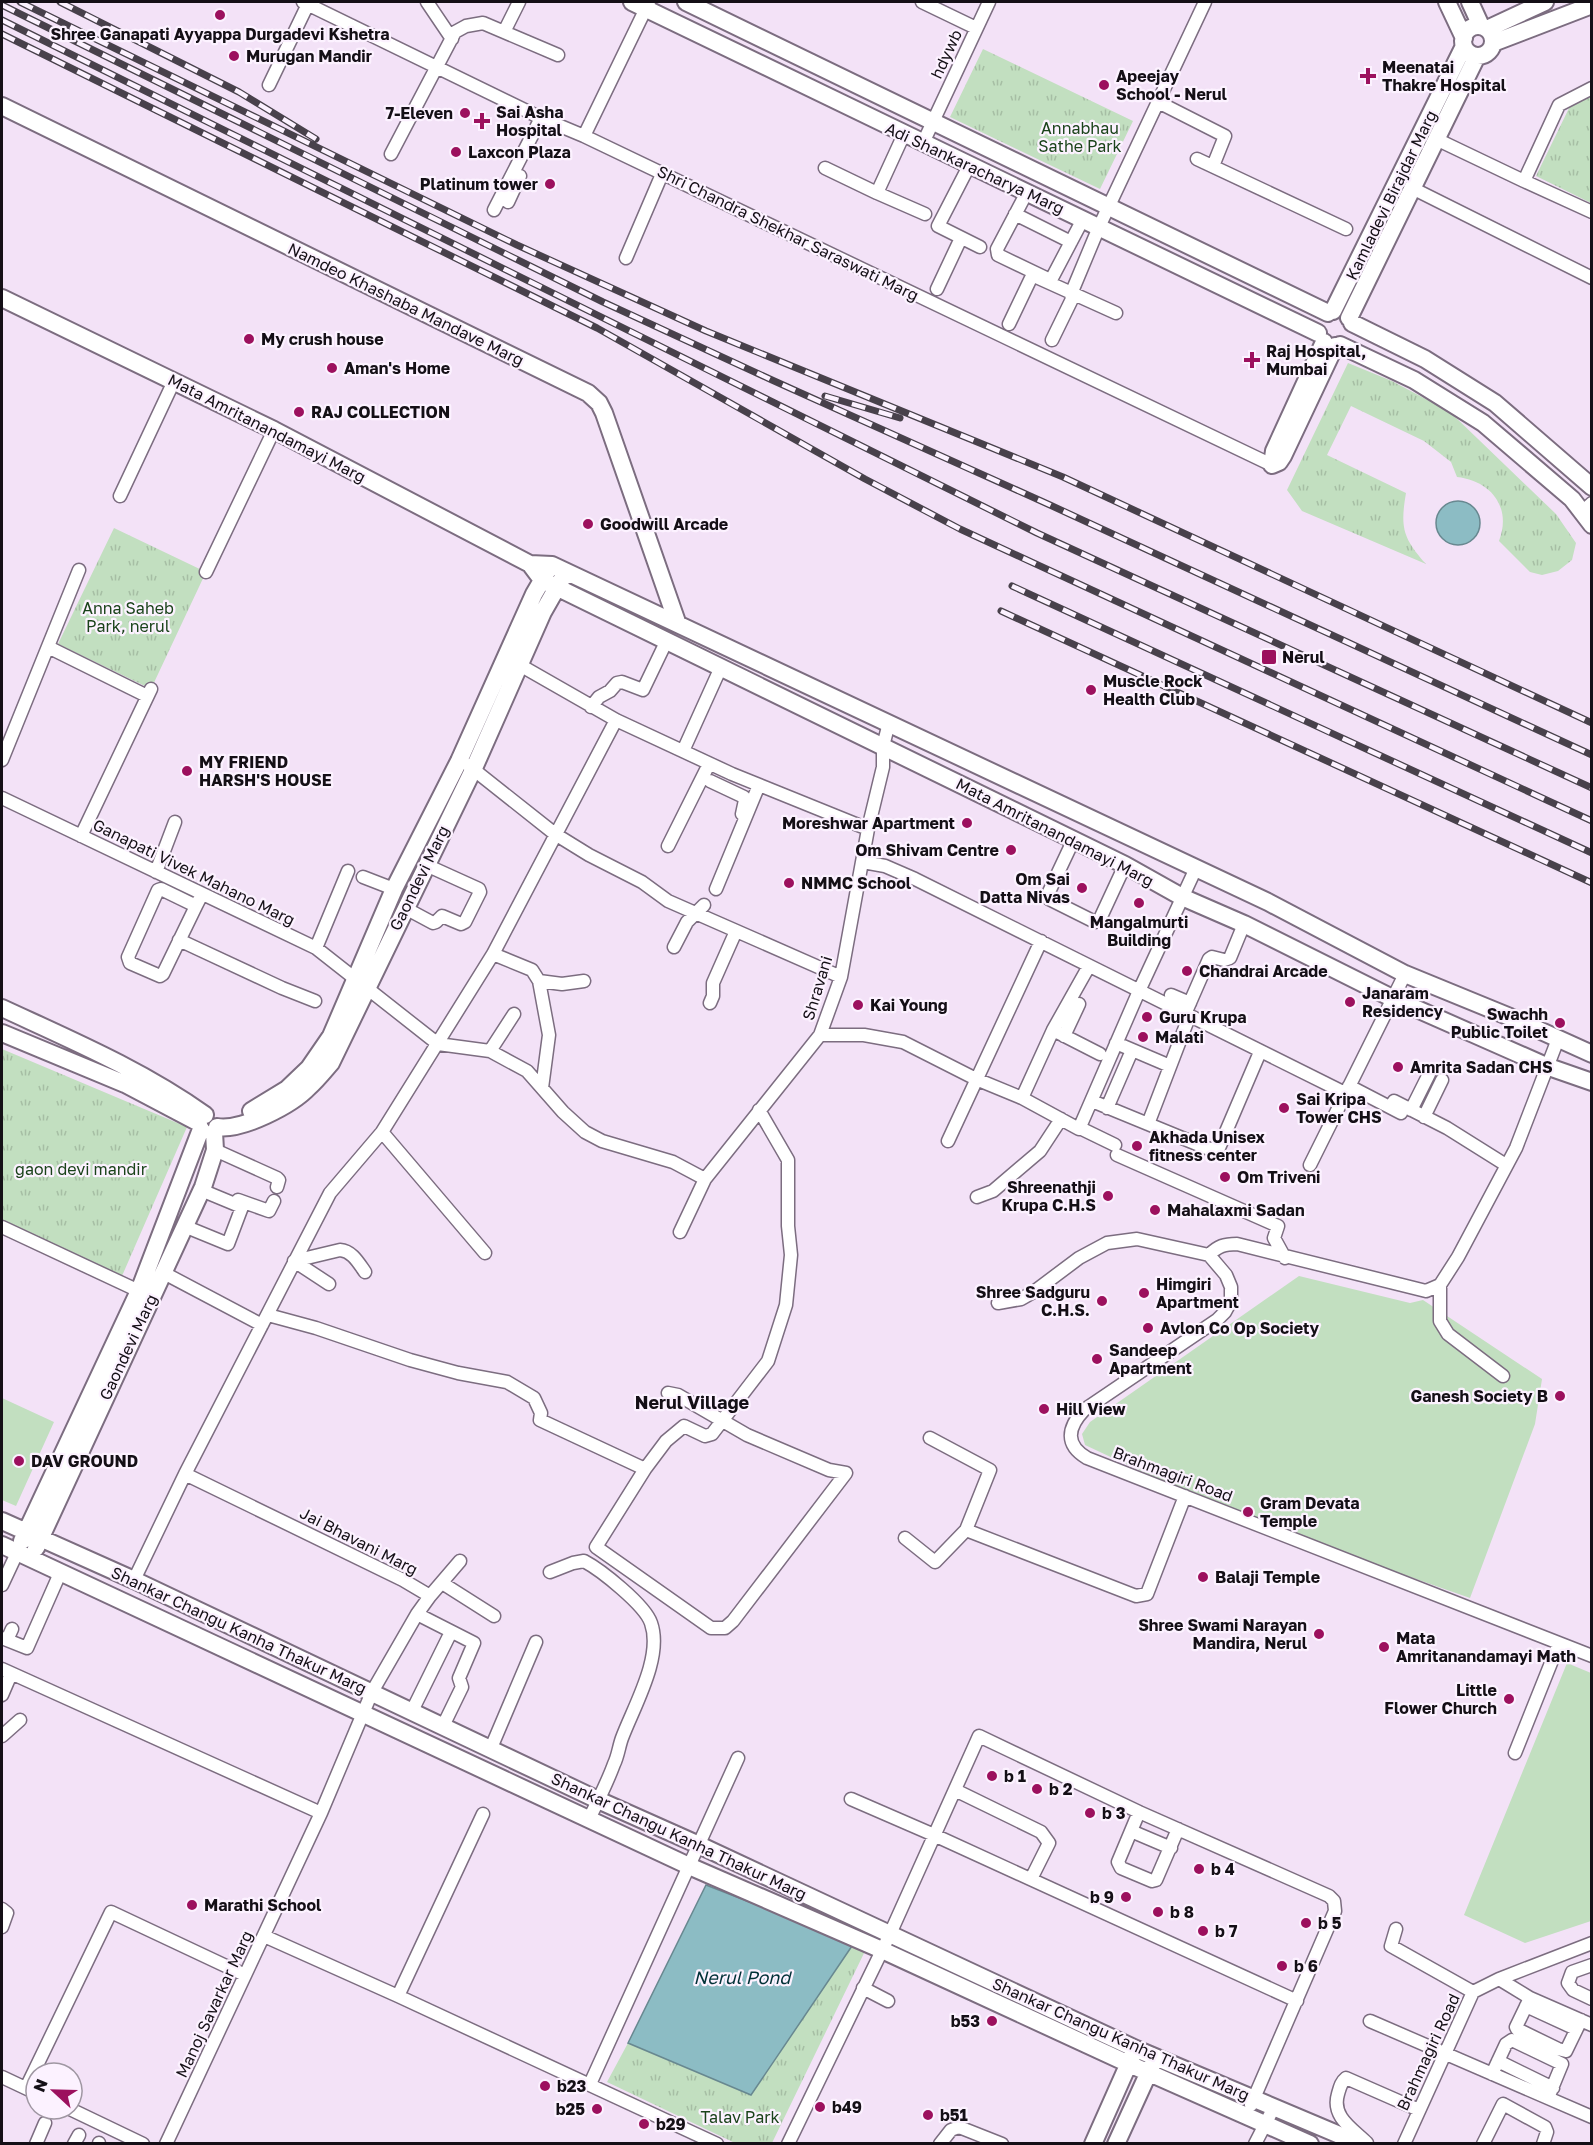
<svg xmlns="http://www.w3.org/2000/svg" width="1593" height="2145" font-family="'Golos Text',sans-serif">
  <style>
    .green { fill: #c2dfc0 }
    .park { fill: url(#park-tufts) }
    .water { fill: #8cbcc4; stroke: #688890; stroke-width: 1.5 }
    .lines { fill: none; stroke-linecap: round; stroke-linejoin: round }
    .street-casing { stroke: #7c6d80; stroke-width: 15 }
    .secondary-casing { stroke: #7c6d80; stroke-width: 20 }
    .street { stroke: #fff; stroke-width: 12 }
    .secondary { stroke: #fff; stroke-width: 16 }
    .rail-casing { stroke: #48414b; stroke-width: 7 }
    .rail { stroke: #fcf2ff; stroke-width: 4.5; stroke-dasharray: 14; stroke-linecap: butt }
    .poi-dot { fill: #9c105e; stroke: #fcf2ff; stroke-width: 2 }
    .labels { text-anchor: middle; stroke-width: 4.5; stroke-linejoin: round; paint-order: stroke }
    .poi-label { font-size: 16px; font-weight: bold; fill: #140f16; stroke: #fcf2ff; text-anchor: start }
    .street-label { font-size: 16px; fill: #140f16; stroke: #fcf2ff }
    .park-label { font-size: 16px; fill: #1a431a; stroke: #fcf2ff }
    .neighbourhood-label { font-size: 18px; font-weight: bold; fill: #140f16; stroke: #fcf2ff }
    .water-label { font-size: 18px; font-style: italic; fill: #003137; stroke: #fcf2ff }
  </style>
  <defs>
    <pattern id="park-tufts" width="24" height="20" patternUnits="userSpaceOnUse" patternTransform="scale(1.5)"><rect width="24" height="20" fill="#c2dfc0"/><path d="M3 7l-1-3M5 7V3M7 7l1-3M15 17l-1-3M17 17v-4M19 17l1-3" fill="none" stroke="#a6bea4"/></pattern>
  </defs>
  <rect width="100%" height="100%" fill="#f3e2f7"/>
  <path class="green" d="M1299 1276 1410 1303 1423 1300 1542 1379 1535 1424 1470 1598 1239 1517 1085 1445 1082 1434 1090 1422Z
    M2 1398 54 1422 16 1506 2 1500Z
    M1567 1663 1591 1673V1921L1525 1943 1464 1915Z"/>
  <path class="park" d="M983 49 1133 121 1100 189 950 117Z
    M1591 95V203L1536 176 1571 104Z
    M1348 363 1392 381 1450 412 1556 514 1576 543 1572 560 1558 571 1542 575 1530 572 1499 541C1512 507 1491 481 1457 477L1451 462 1424 441 1351 406 1327 455 1406 493C1400 528 1403 538 1426 564L1302 511 1287 490Z
    M114 528 206 572 151 689 58 644Z
    M2 1049 187 1127 122 1276 2 1220Z
    M854 1943 867 1947 772 2143H735L607 2082 628 2043 751 2094Z"/>
  <path class="water" d="M1436 523a22 22 0 1 1 44 0a22 22 0 1 1-44 0Z
    M706 1885 854 1943 751 2095 628 2043Z"/>
  <g class="lines">
    <defs>
      <path id="street" d="M303 2 541 118 584 136 1272 465
        M427 2 452 39
        M922 2 976 28
        M504 32 519 2
        M269 85 308 4
        M1158 102 1225 136 1213 166
        M904 134 877 193 925 214
        M584 136 649 2
        M1436 139 1524 181 1559 105 1592 88
        M923 143 989 2
        M391 154 455 32 466 26 483 23 558 55
        M1197 159 1346 229
        M970 164 938 226 980 247
        M825 168 877 193
        M1524 181 1592 212
        M1412 188 1592 278
        M1027 192 997 249 998 255 1048 279 1052 278 1083 219
        M508 202 520 176
        M494 210 541 118
        M1015 214 1071 242
        M626 258 662 174
        M937 289 961 238
        M1009 324 1031 278 1034 276 1116 313
        M1052 340 1072 299 1071 294 1099 227 1205 2
        M120 496 174 381
        M1582 512 1592 503
        M206 572 274 430
        M48 647 147 696
        M518 664 616 720 732 774 868 829
        M591 707 599 697 610 691 617 683 622 682 643 690 667 640
        M683 751 721 667
        M2 760 79 570
        M468 765 555 834 589 855 642 882 668 901 841 977
        M710 781 744 797 745 800 742 814
        M2 798 316 948 438 1044 490 1051 514 1014
        M81 836 151 689
        M1073 841 1048 894 1049 899 1095 922 1099 921 1125 865
        M668 846 709 764
        M863 862 885 866 915 879 1345 1093
        M156 872 175 822
        M363 877 394 889
        M716 889 759 785
        M196 906 161 889 158 890 128 957 130 963 160 976 163 974 196 906 202 894
        M405 908 433 923 436 922 442 916 461 924 465 922 480 892 479 889 426 865
        M179 940 282 988 315 1001
        M674 947 687 922 704 905
        M316 948 348 871
        M493 954 532 970 539 981 549 1035 542 1088
        M539 981 562 984 584 981
        M1171 995 1190 1003
        M710 1003 713 996V983L736 931
        M1185 1014 1209 959 1212 957 1224 960 1230 958 1244 924
        M1189 1017 1148 1124 1209 1149 1219 1148 1260 1052
        M1053 1030 1100 1054
        M820 1035H864L903 1042 976 1079 1022 1098 1079 1129 1139 991 1196 868
        M1064 1036 1079 1004
        M1116 1043 1170 1066
        M490 1051 527 1071 563 1112 585 1132 602 1141 673 1162 705 1179
        M1349 1086 1401 1113
        M1022 1098 1053 1030 1089 966
        M1092 1101 1148 1124
        M1394 1101 1447 1128 1506 1165
        M1107 1108 1130 1055
        M1411 1110 1429 1074
        M1424 1117 1442 1080
        M1080 1128 1115 1145
        M382 1132 485 1253
        M948 1141 1041 941
        M215 1150 277 1178 279 1180 277 1187
        M1117 1155 1278 1226 1274 1238 1285 1258
        M1310 1165 1405 974
        M977 1197 993 1191 1040 1151 1061 1119
        M238 1200 269 1211 274 1201
        M184 1226 228 1244 242 1207 201 1190
        M2 1227 139 1291
        M680 1232 705 1179 820 1035 841 977 868 829 883 767V746L889 723
        M1209 1255C1218 1246 1224 1244 1237 1244L1426 1291 1440 1285 1458 1257 1516 1148 1558 1039
        M294 1261 340 1250C352 1251 358 1262 365 1272
        M294 1261 329 1284
        M162 1272 262 1325
        M1440 1285V1321L1448 1334 1503 1376
        M998 1303 1021 1299 1035 1291 1079 1258 1107 1243 1137 1239 1209 1255 1226 1275 1231 1287V1301L1225 1312 1217 1320 1084 1410C1067 1428 1065 1445 1087 1458L1592 1656
        M268 1315 316 1328 410 1360 458 1373 507 1382 534 1398 541 1413 540 1420 645 1469 596 1547 711 1628H725L733 1621 846 1473 829 1470 747 1435 678 1395 668 1393
        M645 1469 666 1441 684 1426 705 1436 712 1434 768 1361 786 1305 791 1255 788 1226V1160L759 1110
        M966 1530 1136 1596 1147 1594 1185 1496
        M905 1538 935 1562 966 1530 990 1470 930 1438
        M550 1572 573 1563 584 1561C601 1570 645 1605 651 1623 663 1657 634 1706 622 1738 619 1746 618 1756 614 1764 607 1783 598 1801 589 1819
        M134 1580 185 1474 330 1193 382 1132 493 954 616 720
        M442 1583 494 1616
        M2 1585 17 1553
        M430 1596 460 1561
        M417 1614 474 1643 459 1678 462 1687 443 1726
        M2 1638 27 1648 57 1580 59 1572
        M7 1640 12 1629
        M2 1669 321 1813
        M2 1695 11 1674
        M412 1711 451 1632
        M2 1736 20 1720
        M491 1748 536 1642
        M1515 1753 1559 1643
        M955 1790 1041 1832 1049 1843 1031 1879
        M851 1799 934 1835 1297 2001
        M1139 1812 1118 1862 1121 1868 1152 1881 1156 1880 1178 1829
        M1131 1831 1171 1848
        M2 1909 7 1913 2 1927
        M1396 1929 1391 1946 1473 1992
        M264 1936 398 1996 717 2144
        M1592 1965 1572 1972 1568 1983 1573 1990 1592 1999
        M1499 1979 1530 1998 1592 2025
        M863 1988 888 2001
        M398 1996 483 1814
        M1530 1998 1516 2027 1517 2029 1558 2049 1566 2051 1581 2020
        M1526 2006 1576 2029
        M1370 2021 1592 2117
        M1498 2061 1553 2088
        M1492 2074 1506 2044 1512 2040 1562 2064 1548 2098
        M2 2077 36 2093
        M590 2084 738 1758
        M26 2088 111 1912 245 1975
        M70 2109 143 2144
        M1367 2143C1353 2129 1331 2117 1338 2094 1340 2087 1341 2082 1346 2078L1419 2110
        M36 2144 45 2123
        M74 2144 79 2135
        M99 2144V2143
        M166 2144 321 1813 372 1692 417 1614 430 1596 403 1580 185 1474
        M788 2144 890 1934 979 1736 1139 1812 1329 1896 1334 1901 1335 1911 1251 2105
        M940 2144 951 2130 959 2127 1002 2144
        M1255 2144 1274 2107
        M1404 2144 1473 1992 1499 1979 1592 1943
        M1483 2144 1503 2104 1545 2127 1547 2132 1543 2144"/>
      <path id="secondary" d="M632 2 1318 333
        M686 2 1328 313
        M1447 2 1464 38
        M1470 2 1481 26
        M1463 41a15 15 0 1 1 30 0a15 15 0 1 1-30 0Z
        M1487 29 1545 2
        M1493 43 1592 5
        M2 106 588 393 599 403 604 413 677 622
        M2 298 274 430 530 564 552 565 1268 902 1405 974 1510 1017 1592 1054
        M1333 311 1464 46
        M1349 318 1477 56
        M1352 323 1425 359 1495 403 1592 487
        M1324 342 1274 451 1272 465 1279 462 1283 456 1335 346
        M1340 345 1414 380 1483 423 1572 499 1592 525
        M530 564 542 580 1125 865 1182 897 1244 924 1392 998 1546 1066 1592 1082
        M2 1008C71 1040 142 1070 205 1115
        M2 1033 125 1084 199 1123
        M251 1111 287 1089 309 1068 331 1036 394 889 459 761 534 594 548 570
        M217 1127C242 1131 292 1105 309 1087 317 1080 324 1071 331 1063L474 768 543 612 563 577
        M2 1521 134 1580 598 1800 699 1845 1136 2049 1361 2144
        M22 1541 139 1291 201 1129
        M2 1545 689 1866 882 1950 1129 2064 1310 2144
        M36 1548 203 1187 215 1150 214 1132
        M1093 2144 1133 2054
        M1116 2144 1153 2063"/>
    </defs>
    <use href="#street" class="street-casing"/>
    <use href="#secondary" class="secondary-casing"/>
    <use href="#street" class="street"/>
    <use href="#secondary" class="secondary"/>
    <defs>
      <path id="rail" d="M20 2 517 245 706 331 1063 477 1592 723
        M60 2 239 92 316 139
        M2 5 603 302 772 380 1050 505 1592 755
        M2 20 1037 533 1592 788
        M2 34 597 328 865 479 960 529 1592 821
        M825 396 900 418
        M1012 586 1592 853
        M1001 611 1592 883"/>
    </defs>
    <use href="#rail" class="rail-casing"/>
    <use href="#rail" class="rail"/>
  </g>
  <g class="poi-dot">
    <circle cx="220" cy="15" r="6"/>
    <circle cx="234" cy="56" r="6"/>
    <path d="M1365 67h6v6h6v6h-6v6h-6v-6h-6v-6h6z"/>
    <circle cx="1104" cy="85" r="6"/>
    <circle cx="465" cy="113" r="6"/>
    <path d="M479 112h6v6h6v6h-6v6h-6v-6h-6v-6h6z"/>
    <circle cx="456" cy="152" r="6"/>
    <circle cx="550" cy="184" r="6"/>
    <circle cx="249" cy="339" r="6"/>
    <path d="M1249 351h6v6h6v6h-6v6h-6v-6h-6v-6h6z"/>
    <circle cx="332" cy="368" r="6"/>
    <circle cx="299" cy="412" r="6"/>
    <circle cx="588" cy="524" r="6"/>
    <rect x="1261" y="649" width="16" height="16" rx="3"/>
    <circle cx="1091" cy="690" r="6"/>
    <circle cx="187" cy="771" r="6"/>
    <circle cx="967" cy="823" r="6"/>
    <circle cx="1011" cy="850" r="6"/>
    <circle cx="789" cy="883" r="6"/>
    <circle cx="1082" cy="888" r="6"/>
    <circle cx="1139" cy="903" r="6"/>
    <circle cx="1187" cy="971" r="6"/>
    <circle cx="1350" cy="1002" r="6"/>
    <circle cx="858" cy="1005" r="6"/>
    <circle cx="1147" cy="1017" r="6"/>
    <circle cx="1560" cy="1023" r="6"/>
    <circle cx="1143" cy="1037" r="6"/>
    <circle cx="1398" cy="1067" r="6"/>
    <circle cx="1284" cy="1108" r="6"/>
    <circle cx="1137" cy="1146" r="6"/>
    <circle cx="1225" cy="1177" r="6"/>
    <circle cx="1108" cy="1196" r="6"/>
    <circle cx="1155" cy="1210" r="6"/>
    <circle cx="1144" cy="1293" r="6"/>
    <circle cx="1102" cy="1301" r="6"/>
    <circle cx="1148" cy="1328" r="6"/>
    <circle cx="1097" cy="1359" r="6"/>
    <circle cx="1560" cy="1396" r="6"/>
    <circle cx="1044" cy="1409" r="6"/>
    <circle cx="19" cy="1461" r="6"/>
    <circle cx="1248" cy="1512" r="6"/>
    <circle cx="1203" cy="1577" r="6"/>
    <circle cx="1319" cy="1634" r="6"/>
    <circle cx="1384" cy="1647" r="6"/>
    <circle cx="1509" cy="1699" r="6"/>
    <circle cx="992" cy="1776" r="6"/>
    <circle cx="1037" cy="1789" r="6"/>
    <circle cx="1090" cy="1813" r="6"/>
    <circle cx="1199" cy="1869" r="6"/>
    <circle cx="1126" cy="1897" r="6"/>
    <circle cx="192" cy="1905" r="6"/>
    <circle cx="1158" cy="1912" r="6"/>
    <circle cx="1306" cy="1923" r="6"/>
    <circle cx="1203" cy="1931" r="6"/>
    <circle cx="1282" cy="1966" r="6"/>
    <circle cx="992" cy="2021" r="6"/>
    <circle cx="545" cy="2086" r="6"/>
    <circle cx="820" cy="2107" r="6"/>
    <circle cx="597" cy="2109" r="6"/>
    <circle cx="928" cy="2115" r="6"/>
    <circle cx="644" cy="2124" r="6"/>
  </g>
  <g class="labels">
    <g class="poi-label">
      <text x="220" y="40" text-anchor="middle">Shree Ganapati Ayyappa Durgadevi Kshetra</text>
      <text x="246" y="62">Murugan Mandir</text>
      <text x="1382" y="73">Meenatai<tspan x="1382" dy="18">Thakre Hospital</tspan></text>
      <text x="1116" y="82">Apeejay<tspan x="1116" dy="18">School - Nerul</tspan></text>
      <text x="496" y="118">Sai Asha<tspan x="496" dy="18">Hospital</tspan></text>
      <text x="453" y="119" text-anchor="end">7-Eleven</text>
      <text x="468" y="158">Laxcon Plaza</text>
      <text x="538" y="190" text-anchor="end">Platinum tower</text>
      <text x="261" y="345">My crush house</text>
      <text x="1266" y="357">Raj Hospital,<tspan x="1266" dy="18">Mumbai</tspan></text>
      <text x="344" y="374">Aman's Home</text>
      <text x="311" y="418">RAJ COLLECTION</text>
      <text x="600" y="530">Goodwill Arcade</text>
      <text x="1282" y="663">Nerul</text>
      <text x="1103" y="687">Muscle Rock<tspan x="1103" dy="18">Health Club</tspan></text>
      <text x="199" y="768">MY FRIEND<tspan x="199" dy="18">HARSH'S HOUSE</tspan></text>
      <text x="955" y="829" text-anchor="end">Moreshwar Apartment</text>
      <text x="999" y="856" text-anchor="end">Om Shivam Centre</text>
      <text x="1070" y="885" text-anchor="end">Om Sai<tspan x="1070" dy="18">Datta Nivas</tspan></text>
      <text x="801" y="889">NMMC School</text>
      <text x="1139" y="928" text-anchor="middle">Mangalmurti<tspan x="1139" dy="18">Building</tspan></text>
      <text x="1199" y="977">Chandrai Arcade</text>
      <text x="1362" y="999">Janaram<tspan x="1362" dy="18">Residency</tspan></text>
      <text x="870" y="1011">Kai Young</text>
      <text x="1548" y="1020" text-anchor="end">Swachh<tspan x="1548" dy="18">Public Toilet</tspan></text>
      <text x="1159" y="1023">Guru Krupa</text>
      <text x="1155" y="1043">Malati</text>
      <text x="1410" y="1073">Amrita Sadan CHS</text>
      <text x="1296" y="1105">Sai Kripa<tspan x="1296" dy="18">Tower CHS</tspan></text>
      <text x="1149" y="1143">Akhada Unisex<tspan x="1149" dy="18">fitness center</tspan></text>
      <text x="1237" y="1183">Om Triveni</text>
      <text x="1096" y="1193" text-anchor="end">Shreenathji<tspan x="1096" dy="18">Krupa C.H.S</tspan></text>
      <text x="1167" y="1216">Mahalaxmi Sadan</text>
      <text x="1156" y="1290">Himgiri<tspan x="1156" dy="18">Apartment</tspan></text>
      <text x="1090" y="1298" text-anchor="end">Shree Sadguru<tspan x="1090" dy="18">C.H.S.</tspan></text>
      <text x="1160" y="1334">Avlon Co Op Society</text>
      <text x="1109" y="1356">Sandeep<tspan x="1109" dy="18">Apartment</tspan></text>
      <text x="1548" y="1402" text-anchor="end">Ganesh Society B</text>
      <text x="1056" y="1415">Hill View</text>
      <text x="31" y="1467">DAV GROUND</text>
      <text x="1260" y="1509">Gram Devata<tspan x="1260" dy="18">Temple</tspan></text>
      <text x="1215" y="1583">Balaji Temple</text>
      <text x="1307" y="1631" text-anchor="end">Shree Swami Narayan<tspan x="1307" dy="18">Mandira, Nerul</tspan></text>
      <text x="1396" y="1644">Mata<tspan x="1396" dy="18">Amritanandamayi Math</tspan></text>
      <text x="1497" y="1696" text-anchor="end">Little<tspan x="1497" dy="18">Flower Church</tspan></text>
      <text x="1004" y="1782">b 1</text>
      <text x="1049" y="1795">b 2</text>
      <text x="1102" y="1819">b 3</text>
      <text x="1211" y="1875">b 4</text>
      <text x="1114" y="1903" text-anchor="end">b 9</text>
      <text x="204" y="1911">Marathi School</text>
      <text x="1170" y="1918">b 8</text>
      <text x="1318" y="1929">b 5</text>
      <text x="1215" y="1937">b 7</text>
      <text x="1294" y="1972">b 6</text>
      <text x="980" y="2027" text-anchor="end">b53</text>
      <text x="557" y="2092">b23</text>
      <text x="832" y="2113">b49</text>
      <text x="585" y="2115" text-anchor="end">b25</text>
      <text x="940" y="2121">b51</text>
      <text x="656" y="2130">b29</text>
    </g>
    <g class="street-label">
      <text transform="translate(946 54) rotate(-65)" y="6">hdywb</text>
      <text transform="translate(975 168) rotate(25)" y="6">Adi Shankaracharya Marg</text>
      <text transform="translate(1391 195) rotate(-64)" y="6">Kamladevi Birajdar Marg</text>
      <text transform="translate(788 233) rotate(26)" y="6">Shri Chandra Shekhar Saraswati Marg</text>
      <text transform="translate(406 304) rotate(26)" y="6">Namdeo Khashaba Mandave Marg</text>
      <text transform="translate(267 428) rotate(27)" y="6">Mata Amritanandamayi Marg</text>
      <text transform="translate(1055 832) rotate(27)" y="6">Mata Amritanandamayi Marg</text>
      <text transform="translate(194 872) rotate(26)" y="6">Ganapati Vivek Mahano Marg</text>
      <text transform="translate(419 878) rotate(-64)" y="6">Gaondevi Marg</text>
      <text transform="translate(817 988) rotate(-73)" y="6">Shravani</text>
      <text transform="translate(128 1347) rotate(-65)" y="6">Gaondevi Marg</text>
      <text transform="translate(1173 1474) rotate(21)" y="6">Brahmagiri Road</text>
      <text transform="translate(359 1541) rotate(27)" y="6">Jai Bhavani Marg</text>
      <text transform="translate(239 1630) rotate(25)" y="6">Shankar Changu Kanha Thakur Marg</text>
      <text transform="translate(679 1836) rotate(25)" y="6">Shankar Changu Kanha Thakur Marg</text>
      <text transform="translate(214 2004) rotate(-65)" y="6">Manoj Savarkar Marg</text>
      <text transform="translate(1121 2039) rotate(24)" y="6">Shankar Changu Kanha Thakur Marg</text>
      <text transform="translate(1428 2052) rotate(-65)" y="6">Brahmagiri Road</text>
    </g>
    <g class="park-label">
      <text x="1080" y="134">Annabhau<tspan x="1080" dy="18">Sathe Park</tspan></text>
      <text x="128" y="614">Anna Saheb<tspan x="128" dy="18">Park, nerul</tspan></text>
      <text x="81" y="1175">gaon devi mandir</text>
      <text x="740" y="2123">Talav Park</text>
    </g>
    <g class="neighbourhood-label">
      <text x="692" y="1409">Nerul Village</text>
    </g>
    <g class="water-label">
      <text x="742" y="1984">Nerul Pond</text>
    </g>
  </g>
  <rect width="1593" height="2145" fill="none" stroke="#140f16" stroke-width="6"/>
  <g transform="translate(54 2091) rotate(292)"><circle r="28" fill="#fcf2ff" stroke="#9f97a2" stroke-width="1.5"/>
  <path d="M0-4.5L10 22L0 15L-10 22Z" fill="#9c105e"/>
  <text y="-9" font-size="16" font-weight="bold" text-anchor="middle" fill="#140f16">N</text>
  </g>
</svg>
